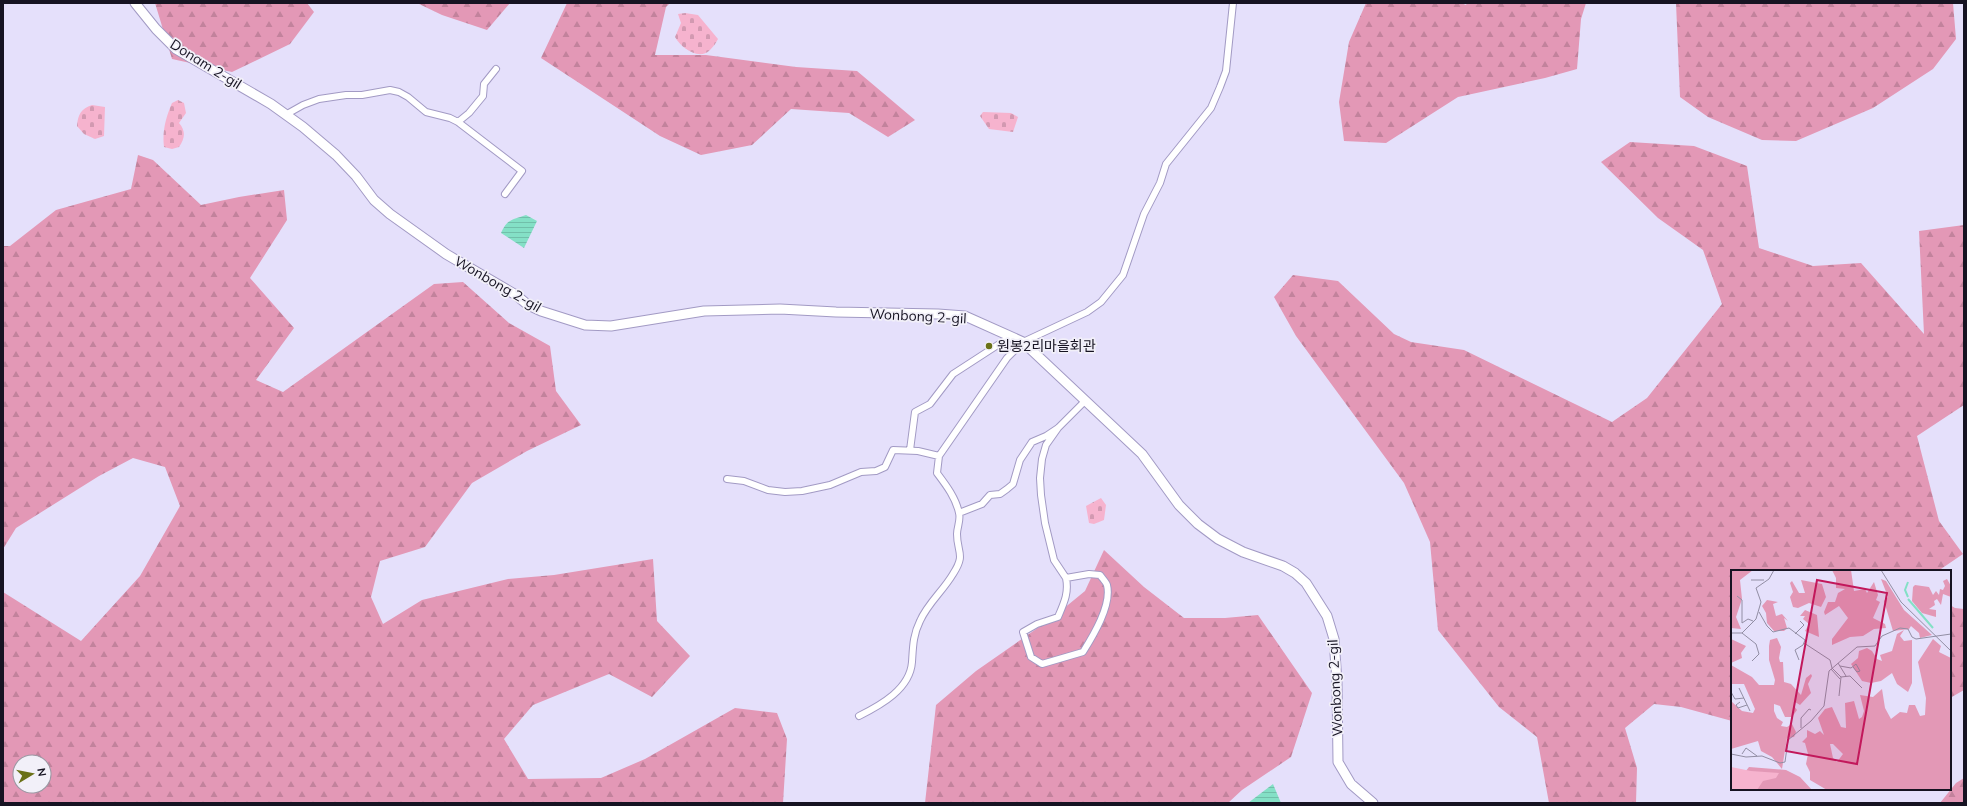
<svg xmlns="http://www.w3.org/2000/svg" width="1967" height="806" font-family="Mulish,'Noto Sans KR',sans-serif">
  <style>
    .forest { fill: url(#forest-firs); fill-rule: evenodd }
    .cemetery { fill: url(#cemetery-stones) }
    .water { fill: url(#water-rules) }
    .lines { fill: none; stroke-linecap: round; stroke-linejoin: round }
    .street-casing { stroke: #a29ac4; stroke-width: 8 }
    .secondary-casing { stroke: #a29ac4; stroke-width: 11 }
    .street { stroke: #fff; stroke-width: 6 }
    .secondary { stroke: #fff; stroke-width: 9 }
    .poi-dot { fill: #6a7118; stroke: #f2f0f9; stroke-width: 1.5 }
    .labels { text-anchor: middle; stroke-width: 3.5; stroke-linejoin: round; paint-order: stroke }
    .street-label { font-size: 14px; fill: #161322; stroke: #f2f0f9 }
    .poi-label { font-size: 14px; fill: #161322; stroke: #f2f0f9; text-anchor: start }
    .inset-river { fill: none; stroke: #84e0c6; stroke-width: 2 }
    .inset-road { fill: none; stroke: #928ea4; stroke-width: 1 }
    .view { fill: #c2185b; fill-opacity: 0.15; stroke: #c2185b; stroke-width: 2 }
    .inset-edge { fill: none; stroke: #161322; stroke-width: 2 }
  </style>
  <defs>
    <pattern id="forest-firs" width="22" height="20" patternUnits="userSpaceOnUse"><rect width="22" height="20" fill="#e398b6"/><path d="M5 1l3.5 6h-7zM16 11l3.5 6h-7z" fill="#c2829c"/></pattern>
    <pattern id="cemetery-stones" width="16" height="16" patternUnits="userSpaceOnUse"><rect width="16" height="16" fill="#f6b3ce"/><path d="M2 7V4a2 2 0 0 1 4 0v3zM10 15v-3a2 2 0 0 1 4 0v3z" fill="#d299b1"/></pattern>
    <pattern id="water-rules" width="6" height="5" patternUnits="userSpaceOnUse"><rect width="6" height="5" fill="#84e0c6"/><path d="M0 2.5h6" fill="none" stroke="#71bfaa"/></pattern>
  </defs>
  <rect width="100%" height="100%" fill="#e5e0fb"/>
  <path class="forest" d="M155 3H307L314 12 290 44 232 72 172 59Z
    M417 3H510L487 30 442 15Z
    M567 3H670L666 7 655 55H706L796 67 857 71 915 120 888 137 849 113 791 109 752 145 701 155 660 136 541 58Z
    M1366 3H1461L1466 5 1467 3H1586L1581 19 1577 69 1545 78 1458 97 1386 143 1344 141 1339 102 1349 42Z
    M1676 3H1953L1956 39 1933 69 1873 108 1796 141 1762 140 1708 117 1680 97Z
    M1630 142 1694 146 1747 166 1759 248 1813 266 1861 263 1924 334 1919 231 1964 225V405L1917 436 1939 521 1963 554 1938 571H1732V721L1681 707 1654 704 1625 728 1637 768 1636 803H1549L1537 737 1499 707 1438 630 1430 542 1404 483 1296 336 1274 297 1293 275 1338 281 1394 334 1411 342 1464 350 1612 422 1647 398 1722 304 1703 250 1658 218 1601 162Z
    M138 155 153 160 201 205 239 197 284 190 287 220 250 278 294 328 256 380 283 392 434 284 463 282 509 323 550 346 556 391 581 425 527 451 472 483 425 547 380 561 371 597 383 624 422 600 508 579 554 575 653 559 657 621 690 656 652 697 609 674 533 705 504 739 528 779 601 778 645 759 735 708 777 713 787 739 783 803H3V592L81 641 140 576 180 506 165 467 133 458 99 476 16 528 3 549V246H10L56 210 131 189ZM20 762H44V786H20Z
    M1104 550 1144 587 1184 618H1225L1258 615 1312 693 1291 757 1242 790 1228 803H925L936 705 976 671 1052 618 1085 591Z
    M1950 605 1955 608 1964 609V690L1950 698Z
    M1964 778V803H1940L1956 783Z"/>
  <path class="cemetery" d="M685 13 698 15 718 39C716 43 713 47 710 50 699 61 681 48 675 37L681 23 678 14Z
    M178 100 184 103 186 113 179 123C186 131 185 138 179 147L172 149 164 147C162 131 166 117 172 103Z
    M92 105 105 107 104 136 95 139 84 134 77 126C78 114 81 109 92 105Z
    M983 112 1011 113 1018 117 1013 132 989 129 980 116Z
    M1101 498 1106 505 1104 520 1094 524 1089 523 1086 506Z"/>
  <path class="water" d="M526 215 537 221 524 248 501 233C507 219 512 220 526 215Z
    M1273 784 1281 803H1248Z"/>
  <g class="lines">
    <defs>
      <path id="street" d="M287 114 303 105 319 99 346 95H362L390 90 399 92 408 97 426 112 450 118 458 122 522 171 505 194
        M458 122 469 113 483 96 484 84 496 69
        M1058 428 1046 445 1042 459 1040 478 1041 495 1045 523 1054 560 1066 578 1089 574 1100 575C1102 578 1106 582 1107 585 1112 605 1093 636 1083 652L1042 664 1031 657 1023 632 1037 624 1058 617C1064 603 1069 593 1066 578
        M910 450 915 412 930 404 953 374 1010 337
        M727 479 744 481 768 490 785 492 802 491 830 485 861 472 876 471 885 467 893 450 918 451 939 456 1007 358 1023 342 1087 312 1101 302 1123 275 1144 214 1160 183 1166 164 1211 108 1220 87 1226 71 1233 3
        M959 513 982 504 990 495 1000 494 1007 489 1013 484 1020 460 1032 442 1046 436 1058 428 1084 402
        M859 716C881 705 910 689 912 662 913 647 913 635 920 621 928 603 943 591 953 574 966 554 957 553 957 534 957 527 961 520 959 513 956 498 946 485 937 473L939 456"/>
      <path id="secondary" d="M135 3 156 29 176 49 271 104 303 127 336 155 356 176 374 200 390 214 446 254 516 295 528 305 541 311 585 325 611 326 704 311 780 309 836 312 938 314 965 316 1023 342 1142 454 1179 505 1198 524 1218 539 1243 552 1283 566 1295 573 1306 583 1327 616 1334 639 1337 682 1338 762 1351 784 1373 803"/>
    </defs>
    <use href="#street" class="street-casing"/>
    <use href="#secondary" class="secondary-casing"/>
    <use href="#street" class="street"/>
    <use href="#secondary" class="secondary"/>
  </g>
  <circle class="poi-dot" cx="989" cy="346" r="4"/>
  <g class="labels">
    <g class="street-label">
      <text transform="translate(206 64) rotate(32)" y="5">Donam 2-gil</text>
      <text transform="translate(498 284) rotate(30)" y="5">Wonbong 2-gil</text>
      <text transform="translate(918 316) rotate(3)" y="5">Wonbong 2-gil</text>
      <text transform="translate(1335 688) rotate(-93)" y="5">Wonbong 2-gil</text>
    </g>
    <g class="poi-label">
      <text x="997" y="351">원봉2리마을회관</text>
    </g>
  </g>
  <g transform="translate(1731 570)">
    <rect width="220" height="220" fill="#e5e0fb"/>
    <path d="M0 0H22L9 10 11 29 5 47 10 59 0 58ZM101 0H120L123 21 134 19 136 23 143 12 147 25 145 30 149 32 142 48 154 54 155 58 143 59 132 66 119 67 101 75V69L117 48 108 36 94 45 93 42 97 32H104L107 23 114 19 105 18V8ZM150 9 155 11 173 40 201 65 189 68 188 63 180 56 178 59 162 61 153 31 157 27ZM216 9 220 16V27L212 24 210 35 206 29 203 31 204 35 198 39 205 40V47L191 43 181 31 182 17 184 15 198 17 202 25 205 21 208 25 209 19 212 20 214 16 212 11ZM70 10 91 14 95 27 90 37 78 33 67 38 62 37 59 27 62 22 59 13 61 11 68 23H74ZM36 30 47 32 42 34 45 46 51 44 57 51 53 48 56 58 53 61H43L36 53 35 43 31 36ZM74 40 86 45 88 67 74 61 78 54 72 49 74 46H69ZM173 60 169 66 173 71 181 70V113L177 122 166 114 161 103 150 111 140 113 131 111 120 94 127 88 128 81 136 78 141 81 146 89 151 91 149 85 161 81 166 64ZM46 68 50 77 48 88 49 92H52L53 112 60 114 70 125 75 108 80 104 81 106 77 114 80 123 69 135 64 132 63 136 66 140 61 147H54L49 136 43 134V141L46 148 52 152 50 156 56 157 61 154 65 162 63 167 56 168 51 199 41 187 30 181 27 171 0 179V131L11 141 22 143 24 139 13 114H1L0 95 21 107 28 115H43L44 110 38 90V76L39 70ZM0 69 15 76 10 83 11 88 0 93ZM202 69 210 76 208 82 220 88V220H96L79 210V202L75 194 77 184 74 173 71 172 76 167V160L84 164 89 161 93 165 87 148 94 139 101 137 110 157 115 158 114 133 123 131 128 149 131 147 133 141 129 125 142 127 151 119 154 138 160 149 169 142 176 143 178 135H184L189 146 194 145 195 128 187 92ZM99 174H102L112 184 106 192 102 188ZM18 197 55 200 69 207 81 220H0Z" fill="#e398b6" fill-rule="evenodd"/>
    <path d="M0 197 20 201 48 203 45 208 32 211 26 220H0Z" fill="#f6b3ce"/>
    <path class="inset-river" d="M177 27 174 20 177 12M177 29 202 58"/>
    <path class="inset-road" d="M150 0 170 32 220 81M20 10H33M6 26 11 30V53L17 49 22 51M28 42 36 56 42 62 58 58 74 70 72 75 64 80 68 90M0 63H11L25 49 30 32 25 18 38 9 43 0M11 63 25 74 28 84 21 91M64 64 73 55 69 51M73 73 99 90 101 98 110 107 108 126M107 93 115 106M109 96 120 98 125 94 129 101 126 102 122 97M100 99 109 109M110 107 119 106 131 118M8 118 19 141M0 122 4 129 13 128M9 132 5 135 7 138 16 135M70 158V148L78 139 80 140M0 184 15 187 31 186 49 193 54 192 57 170 80 151 93 136 98 101 126 77 144 76 151 66 169 58 177 59 181 67 185 69 220 64M11 184 15 178 26 186"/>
    <path class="view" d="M86 10 156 23 126 194 55 181Z"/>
    <rect width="220" height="220" class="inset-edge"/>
  </g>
  <rect width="1967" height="806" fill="none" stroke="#161322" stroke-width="8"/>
  <g transform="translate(32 774) rotate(80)"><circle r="19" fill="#f2f0f9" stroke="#9a98a3"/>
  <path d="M0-3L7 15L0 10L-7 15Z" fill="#6a7118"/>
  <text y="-6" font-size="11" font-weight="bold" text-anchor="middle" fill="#161322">N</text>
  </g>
</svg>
